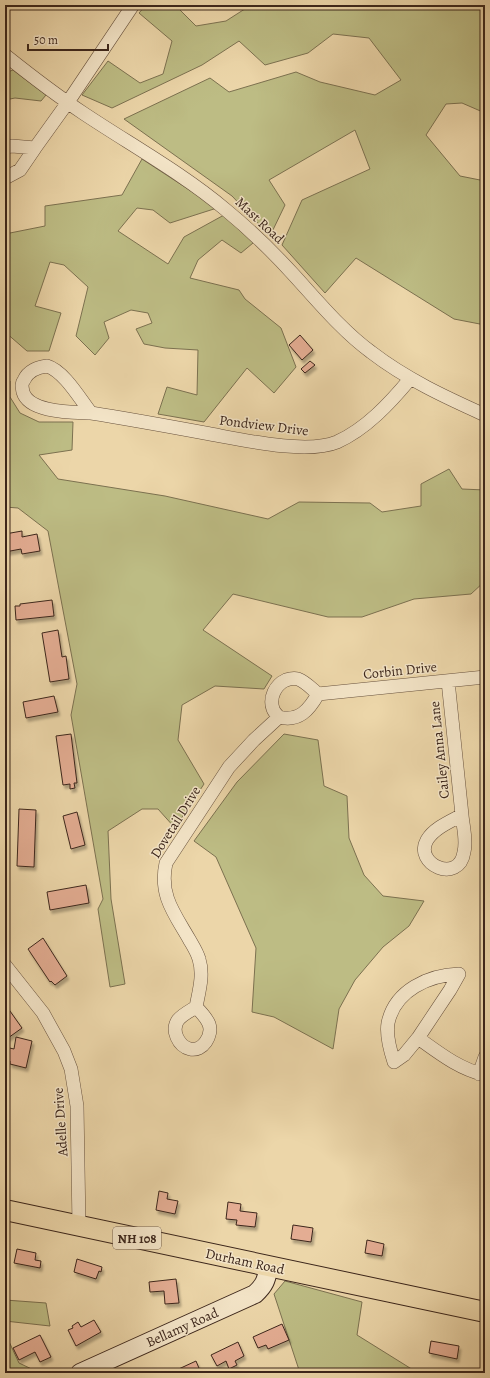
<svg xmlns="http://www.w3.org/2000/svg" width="490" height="1378" font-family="Alegreya,serif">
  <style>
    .green { fill: #bdbc84; stroke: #7c7150 }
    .building { fill: #e4ad93; stroke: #3c261b; filter: url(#shadow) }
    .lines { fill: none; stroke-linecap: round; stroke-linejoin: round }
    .street-casing { stroke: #68523e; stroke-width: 14 }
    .secondary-casing { stroke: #3c261b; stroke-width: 20 }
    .primary-casing { stroke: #3c261b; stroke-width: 22 }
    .street { stroke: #f3e4c7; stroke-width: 13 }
    .secondary { stroke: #f3e4c7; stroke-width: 18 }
    .primary { stroke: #ecd6a9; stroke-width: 20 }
    .labels { text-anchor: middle; stroke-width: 3; stroke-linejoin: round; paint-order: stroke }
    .shield { fill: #f3e4c7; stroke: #735f4f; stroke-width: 1 }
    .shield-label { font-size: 13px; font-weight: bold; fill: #3c261b }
    .street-label { font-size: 14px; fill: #3c261b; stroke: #f3e4c7 }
  </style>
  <defs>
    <filter id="shadow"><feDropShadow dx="2" dy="3.5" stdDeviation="1" flood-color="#0004"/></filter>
  </defs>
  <rect width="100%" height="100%" fill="#ecd6a9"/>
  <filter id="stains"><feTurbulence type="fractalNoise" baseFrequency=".005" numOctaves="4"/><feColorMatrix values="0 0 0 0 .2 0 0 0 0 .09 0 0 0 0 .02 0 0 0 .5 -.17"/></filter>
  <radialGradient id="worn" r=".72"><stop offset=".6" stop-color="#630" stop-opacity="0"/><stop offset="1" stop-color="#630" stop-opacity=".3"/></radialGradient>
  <path class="green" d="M146 5H175L196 26 226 21 251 5H485V113L462 103 446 104 426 135 460 176 485 181V325L454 319 356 258 325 293 282 245 302 200 370 169 355 130 269 180 285 205 270 236 232 196 124 119 210 78 229 92 296 72 320 82 375 95 401 80 369 38 333 34 308 53 265 65 239 41 202 65 112 108 82 95 108 61 140 83 163 74 172 41 139 13Z
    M13 70 46 95 41 101 15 98 5 100V73Z
    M142 159 217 208 170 223 153 210 137 208 118 231 168 264 184 237 224 215 253 243 241 253 222 240 198 260 190 278 239 290 245 299 281 328 296 367 274 393 247 368 204 422 158 414 167 387 197 395 198 350 165 348 144 344 136 329 152 323 148 313 131 310 104 322 109 338 95 355 76 336 88 287 64 265 50 262 35 306 61 313 49 351H27L5 332V234L45 226V206L122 195Z
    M5 378 10 381V397L20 413 39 422H73L72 450 39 455 58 479 165 496 268 519 299 502 370 503 382 512 421 506V484L449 469 462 489 485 490V581L471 594 414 599 362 617H328L233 594 203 630 272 676 264 689 215 686 182 705 178 740 204 784 175 828 158 809H142L108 831 111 899 125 984 110 987 98 909 103 899 71 715 77 684 48 531 18 508 5 507Z
    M284 734 318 740 324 786 347 796 349 838 364 875 383 896 424 901 409 926 383 947 355 980 339 1009 333 1049 274 1017 252 1012 256 948 216 857 194 841 237 782Z
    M285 1281 362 1302 357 1335 418 1373H300L274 1294Z
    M5 1300 46 1303 50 1326 5 1321Z
    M5 1333 19 1363 40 1373H5Z"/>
  <path class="building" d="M300 335 313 350 302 360 289 345Z
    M310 361 315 365 305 373 301 369Z
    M22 531V537L37 534 40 551 22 554 21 549 5 552V534Z
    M52 600 54 616 16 620 15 606H20V604Z
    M58 630 62 657 66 656 69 679 50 682 42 633Z
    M54 696 58 712 26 718 23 702Z
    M71 734 77 783H74L75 788 70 789V784L63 785 56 736Z
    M19 809 36 810 34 867 17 866Z
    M77 812 85 845 71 849 63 816Z
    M86 885 89 903 50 910 47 892Z
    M43 938 67 976 55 985 51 981 50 982 28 949Z
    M5 1004 22 1028 8 1038 5 1034Z
    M16 1037 32 1041 26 1068 10 1064V1061L5 1059V1047L14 1049Z
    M159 1191 168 1193 167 1199 178 1201 175 1214 156 1210Z
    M228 1202 241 1204 240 1211 257 1213 255 1227 236 1225 237 1220 226 1219Z
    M293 1225 313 1228 311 1242 291 1239Z
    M367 1240 384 1244 382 1256 365 1253Z
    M17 1249 36 1253 35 1260 41 1261 40 1268 14 1263Z
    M77 1259 102 1267 101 1272 99 1271 96 1279 74 1272Z
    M176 1279 179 1303 165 1304 164 1291 150 1292 149 1282Z
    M94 1320 101 1332 76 1346 68 1330 73 1328 72 1326 78 1322 81 1327Z
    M282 1324 289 1340 268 1349 266 1345 258 1348 253 1337Z
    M40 1335 51 1357 40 1362 35 1352 19 1360 13 1348Z
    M431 1341 459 1346 457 1359 429 1353Z
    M238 1342 244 1356 235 1361 237 1365 229 1369 226 1361 217 1366 211 1355Z
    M196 1361 201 1373H170Z"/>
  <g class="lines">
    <defs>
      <path id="street" d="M5 55C30 75 56 95 83 113 131 145 182 173 226 210 249 229 271 250 292 273 316 299 342 331 371 352 406 379 445 397 485 415
        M5 147 12 146 35 148 20 170 5 178
        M35 148 68 102 133 5
        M47 366C64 371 80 399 91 413 73 412 29 413 23 392 22 387 21 384 24 380 28 371 38 367 47 366Z
        M91 413C129 419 167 426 205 433 239 439 306 455 337 442 366 429 390 403 410 379
        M448 681 462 815
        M318 694C309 710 299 722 279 717 277 715 274 712 273 709 269 698 275 685 286 680 289 679 294 678 298 679 306 682 312 689 318 694L485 677
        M462 815C463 827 467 840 464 852 459 885 413 864 427 840 434 828 451 821 462 815Z
        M5 965 43 1013 64 1051 71 1069 77 1106 79 1226
        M196 1007C199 991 204 975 199 959 197 952 193 946 189 939 174 913 159 895 166 863L229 767 254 740 279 717
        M196 1007C201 1012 206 1017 209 1024 213 1035 203 1052 190 1049 178 1046 171 1030 178 1020 183 1014 190 1011 196 1007Z
        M418 1038 404 1055 394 1062C390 1050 386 1035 388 1023 395 990 429 975 459 974L450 990 418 1038C439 1053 459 1069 485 1075
        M479 1074 485 1057"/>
      <path id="secondary" d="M80 1373 255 1294C265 1285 266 1280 269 1267"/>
      <path id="primary" d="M5 1210 485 1312"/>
    </defs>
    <use href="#street" class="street-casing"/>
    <use href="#secondary" class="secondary-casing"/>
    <use href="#primary" class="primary-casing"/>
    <use href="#street" class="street"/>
    <use href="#secondary" class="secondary"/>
    <use href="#primary" class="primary"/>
  </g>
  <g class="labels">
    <rect class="shield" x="113" y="1227" width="48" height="22" rx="3"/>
    <g class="shield-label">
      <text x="137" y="1243">NH 108</text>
    </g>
    <g class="street-label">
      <text transform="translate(260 220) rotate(43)" y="5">Mast Road</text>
      <text transform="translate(264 425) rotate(7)" y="5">Pondview Drive</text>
      <text transform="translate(400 670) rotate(-6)" y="5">Corbin Drive</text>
      <text transform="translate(439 750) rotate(-96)" y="5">Cailey Anna Lane</text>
      <text transform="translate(175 822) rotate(-58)" y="5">Dovetail Drive</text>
      <text transform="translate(60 1122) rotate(-94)" y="5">Adelle Drive</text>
      <text transform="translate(245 1261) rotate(12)" y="5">Durham Road</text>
      <text transform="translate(182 1327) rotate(-24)" y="5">Bellamy Road</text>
    </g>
  </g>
  <rect width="490" height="1378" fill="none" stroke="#ecd6a9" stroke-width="20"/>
  <rect x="6" y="6" width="478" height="1366" fill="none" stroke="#3c261b" stroke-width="2"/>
  <rect x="10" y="10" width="470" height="1358" fill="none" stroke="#3c261b"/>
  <path d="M28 44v6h80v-6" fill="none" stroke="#3c261b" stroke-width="2"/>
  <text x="34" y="44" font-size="12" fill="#3c261b" stroke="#f3e4c7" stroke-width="3" paint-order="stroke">50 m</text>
  <rect width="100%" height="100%" filter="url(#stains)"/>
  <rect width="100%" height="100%" fill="url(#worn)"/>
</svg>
